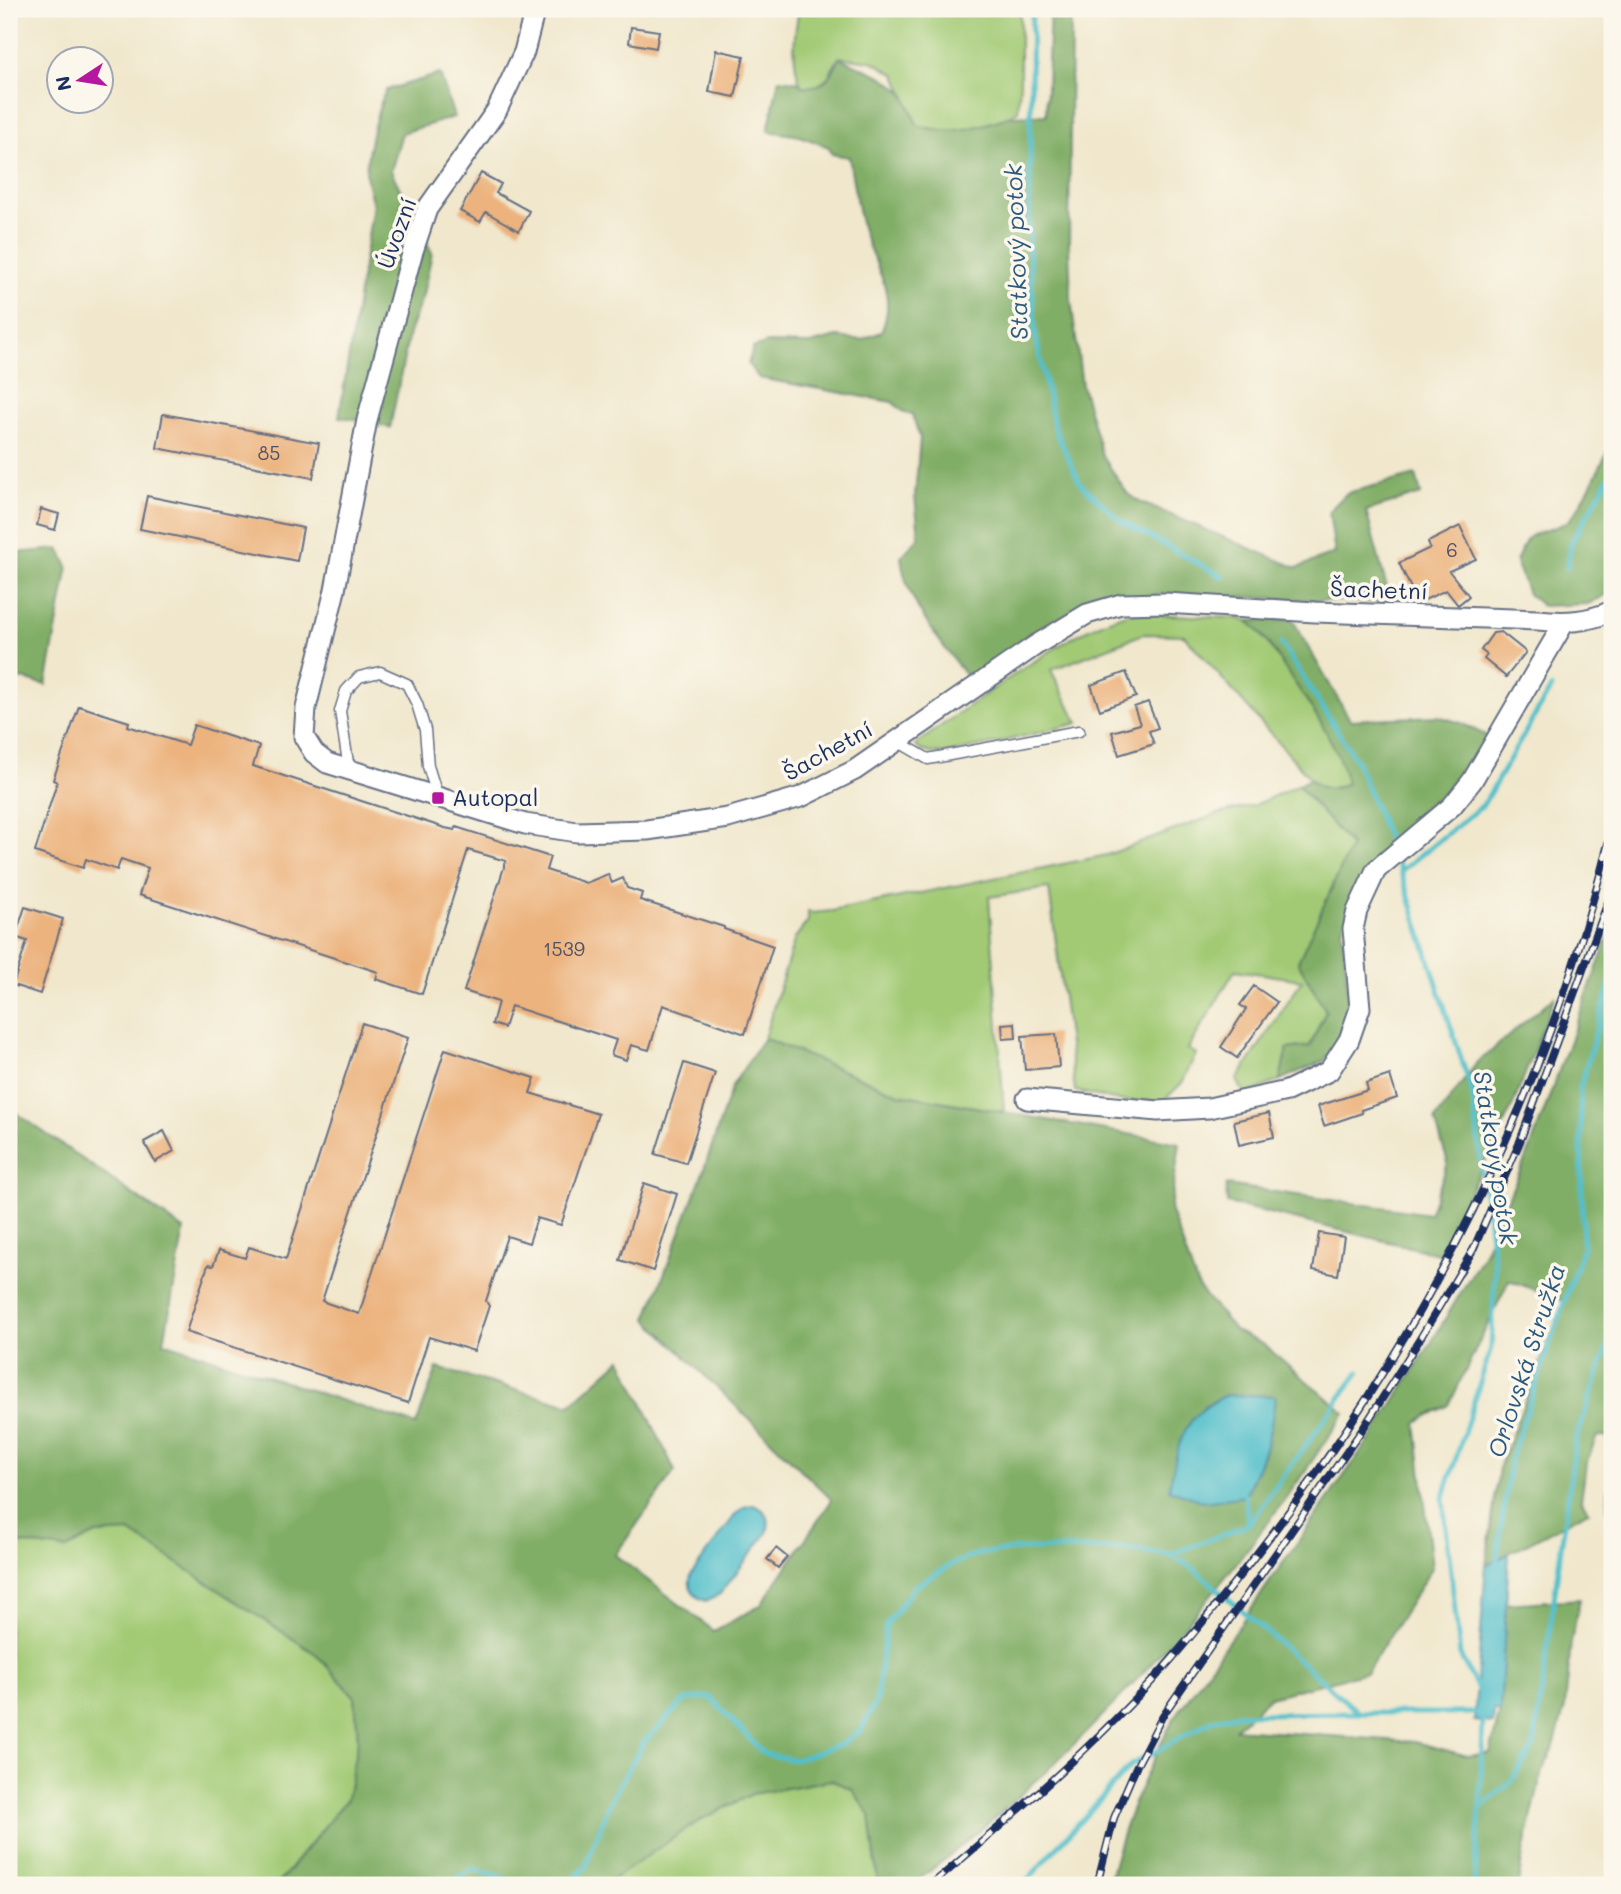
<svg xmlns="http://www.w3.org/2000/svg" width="1621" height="1894" font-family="Mali,sans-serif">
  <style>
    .green { fill: #a2ca75; stroke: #5e7c6a; stroke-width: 2 }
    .forest { fill: #81ae66; stroke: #4e6e62; stroke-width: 2; fill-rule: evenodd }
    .water { fill: #52bfcb; stroke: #367794; stroke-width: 2 }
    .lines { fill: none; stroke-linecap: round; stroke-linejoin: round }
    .stream { stroke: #52bfcb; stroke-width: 5 }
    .building { fill: #ecb37e }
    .service-casing { stroke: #666f84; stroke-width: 13 }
    .minor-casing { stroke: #666f84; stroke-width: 23 }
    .service { stroke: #fff; stroke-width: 10 }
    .minor { stroke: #fff; stroke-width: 19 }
    .rail-casing { stroke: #1b2f5e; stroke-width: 8 }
    .rail { stroke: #fbf7ec; stroke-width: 5; stroke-dasharray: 16; stroke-linecap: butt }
    .poi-dot { fill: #b5179e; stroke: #fbf7ec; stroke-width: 2.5 }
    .labels { text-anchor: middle; stroke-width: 7; stroke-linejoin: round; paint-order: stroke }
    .number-label { font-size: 19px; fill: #4f5066 }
    .street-label { font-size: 23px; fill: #1b2f5e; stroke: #fbf7ec }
    .poi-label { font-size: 23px; fill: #1b2f5e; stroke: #fbf7ec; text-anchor: start }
    .water-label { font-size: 24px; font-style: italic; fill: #2c5a7f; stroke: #fbf7ec }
  </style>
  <rect width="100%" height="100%" fill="#fbf7ec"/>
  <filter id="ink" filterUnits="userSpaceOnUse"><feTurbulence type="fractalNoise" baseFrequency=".0143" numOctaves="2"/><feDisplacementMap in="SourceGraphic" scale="14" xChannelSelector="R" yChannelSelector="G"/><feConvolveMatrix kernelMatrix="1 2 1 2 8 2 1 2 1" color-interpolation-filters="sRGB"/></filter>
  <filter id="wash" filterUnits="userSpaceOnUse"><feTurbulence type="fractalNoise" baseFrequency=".00686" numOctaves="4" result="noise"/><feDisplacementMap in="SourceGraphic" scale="28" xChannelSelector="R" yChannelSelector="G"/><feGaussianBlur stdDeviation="1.57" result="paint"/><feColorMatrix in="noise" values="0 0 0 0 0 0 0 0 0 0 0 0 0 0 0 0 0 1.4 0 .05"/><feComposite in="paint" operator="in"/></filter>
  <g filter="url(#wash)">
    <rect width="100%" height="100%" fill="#f0e7cc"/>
    <path class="green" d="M799 9H1020V83L1018 111C988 130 951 135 917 126L896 75 872 61 839 57 828 77 816 88 801 86C791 59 794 36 799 9Z
      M1130 613 1235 618 1248 621 1256 628C1288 670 1334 732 1348 783L1329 790 1315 784 1184 635 1143 634 1051 670 1078 723 988 745 943 754 931 753 920 750 915 745C950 719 985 694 1021 670 1056 647 1090 624 1130 613Z
      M1298 785 1352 846 1298 962 1326 1011 1310 1046 1287 1049 1280 1080 1245 1095 1237 1080 1302 980 1235 970 1188 1049 1196 1054 1182 1083 1163 1101H1119L1075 1091 1049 888 989 897 1004 1112 899 1094 764 1038 795 938 808 921V911L813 913 832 911 1107 855 1218 814 1255 805Z
      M1612 1431V1510L1607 1508 1611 1462 1607 1454Z
      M130 1532 316 1654 355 1697 358 1740 347 1799 277 1885H9V1542L66 1549 96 1534Z
      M831 1780 852 1789 870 1815 878 1883 876 1885H609V1881L700 1820 752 1794Z"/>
    <path class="forest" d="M1050 9H1071L1069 248 1071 299 1082 386 1102 455 1127 493 1140 502 1297 568 1335 553 1329 511 1347 493 1416 475 1421 494 1366 511 1391 603 1161 594 1084 607 1031 637 967 678C942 642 905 603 901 557L919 537 915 496 920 438 912 414 904 412 892 402 759 378 748 364 753 348 768 343 810 344 837 337 861 340 881 332C900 291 871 263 862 227 856 204 853 180 849 157L832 154 829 147 800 136 768 131 779 79 800 82 801 86C826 89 828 78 841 58L883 77 904 93 917 125C952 136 974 128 1008 117 1019 114 1034 116 1046 115Z
      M440 74 454 117 402 133 391 171 432 253 423 295 409 333 390 428 361 420 339 417 373 205C371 195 366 183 366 172 367 151 377 109 386 90Z
      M1612 439V592L1588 604 1542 606 1528 594 1516 561C1520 554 1523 543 1529 537 1533 532 1558 529 1568 521 1578 513 1608 453 1612 439Z
      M59 549 68 566 46 685 22 679 9 683V563L15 553Z
      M1292 619 1350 720 1438 716 1461 723 1489 737 1448 803 1373 867 1342 928 1348 993 1341 1036 1324 1061 1280 1080 1287 1049 1310 1046 1326 1011 1298 962 1351 846 1298 785 1310 779C1321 791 1334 790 1347 783 1337 742 1311 707 1288 673 1276 655 1265 635 1248 621Z
      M1612 927V1431L1610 1438 1597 1436 1586 1463 1581 1500 1589 1511 1486 1565 1499 1468 1564 1301 1509 1280 1449 1405 1416 1422 1432 1568 1367 1672 1270 1697 1235 1729 1415 1742 1468 1756 1490 1753 1500 1711 1506 1604 1580 1599 1571 1642 1565 1707 1553 1750 1542 1772 1523 1853 1518 1885H1109C1121 1826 1145 1774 1173 1720L1374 1433 1428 1348 1483 1255 1530 1149Z
      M1555 996 1513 1105 1439 1254 1227 1203 1226 1185 1429 1214 1448 1163 1435 1120 1476 1064Z
      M764 1038 899 1094 1180 1143 1170 1209 1198 1287 1235 1331 1263 1344 1345 1413C1323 1444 1303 1475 1281 1505 1176 1647 1053 1778 912 1885H876L878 1883 870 1815 852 1789 831 1780 752 1794 700 1820 610 1881 609 1885H277L347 1799 358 1740 355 1697 316 1654 130 1532 96 1534 66 1549 9 1542V1108L184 1230 164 1342 416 1425 437 1368 570 1405 621 1359 675 1471 615 1555 714 1631 760 1606 832 1500 647 1319 703 1172 732 1086ZM1226 1395 1274 1396C1271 1440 1264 1457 1245 1496L1204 1406Z"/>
    <path class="water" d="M1226 1395 1275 1396C1271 1439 1263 1457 1245 1496L1204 1502 1169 1489C1179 1442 1180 1417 1226 1395Z
      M753 1505C768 1510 771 1519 767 1533L720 1594 706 1601C693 1596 687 1589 691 1575L736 1514 744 1507Z
      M1509 1554 1500 1711 1494 1710 1493 1723 1474 1721 1486 1565Z"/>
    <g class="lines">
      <path class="stream" d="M1032 9 1029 250 1036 338 1055 429 1080 483 1121 521 1223 577
        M1567 568 1571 543 1612 472
        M1281 643 1356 760 1393 851
        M1397 860 1472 1092 1495 1268 1491 1348 1443 1499 1460 1655 1479 1691
        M1401 871 1483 805 1551 688
        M1245 1496 1248 1524
        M1169 1555 1248 1525 1359 1372
        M1496 1565 1511 1457 1583 1247 1580 1088 1612 977
        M1480 1808 1510 1783 1534 1746 1576 1438 1612 1334
        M446 1885 473 1869 502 1877 513 1885
        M567 1885 585 1868 609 1804 643 1743 685 1700 710 1697 764 1754 795 1760 842 1744 861 1730 876 1702 886 1625 914 1587 952 1564 978 1554 1019 1549H1127L1169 1555 1192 1567 1359 1713H1481
        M1023 1885 1131 1765 1213 1720 1239 1714 1359 1713
        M1474 1885 1480 1808 1483 1718"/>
    </g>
    <g id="blocks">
      <path class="building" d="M631 27 659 31 656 48 629 43Z
        M716 50 744 56 735 97 709 92Z
        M481 173 501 184 496 193 529 211 519 231 486 212 480 222 460 211Z
        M163 414 319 443 313 478 157 448Z
        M147 496 303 528 297 561 140 529Z
        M41 509 59 514 55 530 37 525Z
        M1460 526 1476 559 1449 571 1469 596 1458 605 1446 590 1418 603 1399 563 1430 548 1428 542Z
        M1501 632 1526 652 1506 677 1484 659 1487 655 1481 650 1493 633Z
        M1126 672 1136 697 1100 710 1091 685Z
        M1148 702 1158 728 1149 731 1154 744 1119 755 1112 732 1140 724 1134 707Z
        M79 706 129 722 128 726 187 745 194 725 259 746 253 766 445 828 455 830 456 827 550 857 546 870 586 883 608 874 612 883 623 878 627 888 642 893 640 900 724 927V929L773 946 745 1034 663 1005 649 1050 631 1045 626 1060 611 1055 616 1040 511 1006 504 1028 492 1024 498 1002 464 991 506 861 468 850 422 994 376 979 378 972 139 895 148 868 121 859 117 870 86 859 83 868 35 852 57 782 53 780Z
        M25 907 63 919 40 994 13 985 27 941 15 937Z
        M1254 986 1277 1002 1237 1058 1221 1047 1246 1009 1240 1005Z
        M362 1023 408 1038 322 1301 327 1303 359 1314 445 1049 535 1078 530 1093 598 1114 561 1225 537 1218 529 1243 507 1236 486 1301 489 1306 474 1351 429 1337 408 1403 186 1332 208 1265 213 1266 219 1250 245 1258 249 1247 286 1259Z
        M1015 1023 1016 1038 1003 1039 1002 1024Z
        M1056 1034 1059 1067 1025 1070 1022 1036Z
        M684 1063 715 1073 686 1163 655 1154Z
        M1390 1075 1397 1098 1361 1110 1362 1113 1324 1126 1318 1106 1368 1090 1366 1083Z
        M1269 1113 1274 1137 1239 1145 1234 1121Z
        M164 1131 174 1151 155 1162 144 1142Z
        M644 1183 677 1194 653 1271 620 1260Z
        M1319 1233 1344 1237 1338 1275 1313 1270Z
        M776 1548 787 1557 778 1568 767 1559Z"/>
    </g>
  </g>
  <g filter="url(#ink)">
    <use href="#blocks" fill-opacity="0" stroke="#666f84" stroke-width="2"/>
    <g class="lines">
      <defs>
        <path id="service" d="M897 741 928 759 1079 731
          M349 769 340 711 346 691 359 677 380 672 407 684 417 704 425 730 428 766 438 798"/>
        <path id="minor" d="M535 9 524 52 497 110 427 209 412 254 367 420 335 590 306 708 304 737 314 753 327 763 525 824 577 832 647 830 728 818 801 797 855 770 1036 645 1087 614 1121 604 1165 603 1315 612 1538 620C1565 623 1587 622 1612 611
          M1027 1099 1158 1111 1209 1108 1287 1091 1329 1071 1349 1040 1360 1008 1353 929 1357 911 1376 870 1452 806 1472 781 1564 623"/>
      </defs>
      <use href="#service" class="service-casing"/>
      <use href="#minor" class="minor-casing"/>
      <use href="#service" class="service"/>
      <use href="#minor" class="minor"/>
      <defs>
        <path id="rail" d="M931 1885C1008 1820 1084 1755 1153 1680 1189 1641 1222 1598 1255 1556 1423 1341 1548 1094 1612 828
          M1097 1885 1114 1818 1136 1767 1163 1715 1364 1427 1418 1342 1473 1250 1519 1144 1612 891"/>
      </defs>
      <use href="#rail" class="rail-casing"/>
      <use href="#rail" class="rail"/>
    </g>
  </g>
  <rect class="poi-dot" x="431" y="791" width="14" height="14" rx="3.5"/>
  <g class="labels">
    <g class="number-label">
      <text x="269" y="460">85</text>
      <text x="1452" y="557">6</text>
      <text x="564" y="956">1539</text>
    </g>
    <g class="street-label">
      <text transform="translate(397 233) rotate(-70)" y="8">Úvozní</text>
      <text transform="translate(1379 590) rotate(2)" y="8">Šachetní</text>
      <text transform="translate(828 751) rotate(-29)" y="8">Šachetní</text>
    </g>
    <g class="poi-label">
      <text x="452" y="806">Autopal</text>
    </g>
    <g class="water-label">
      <text transform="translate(1017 252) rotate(-92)" y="8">Statkový potok</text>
      <text transform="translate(1495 1158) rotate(81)" y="8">Statkový potok</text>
      <text transform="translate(1527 1361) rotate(-72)" y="8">Orlovská Stružka</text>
    </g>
  </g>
  <rect width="1621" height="1894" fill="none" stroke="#fbf7ec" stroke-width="35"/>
  <g transform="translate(80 80) rotate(258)"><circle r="33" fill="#fbf7ec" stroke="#a1a7b3" stroke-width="2"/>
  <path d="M0-5L12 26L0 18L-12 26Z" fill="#b5179e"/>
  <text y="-10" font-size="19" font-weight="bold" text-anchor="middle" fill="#1b2f5e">N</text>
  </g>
</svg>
